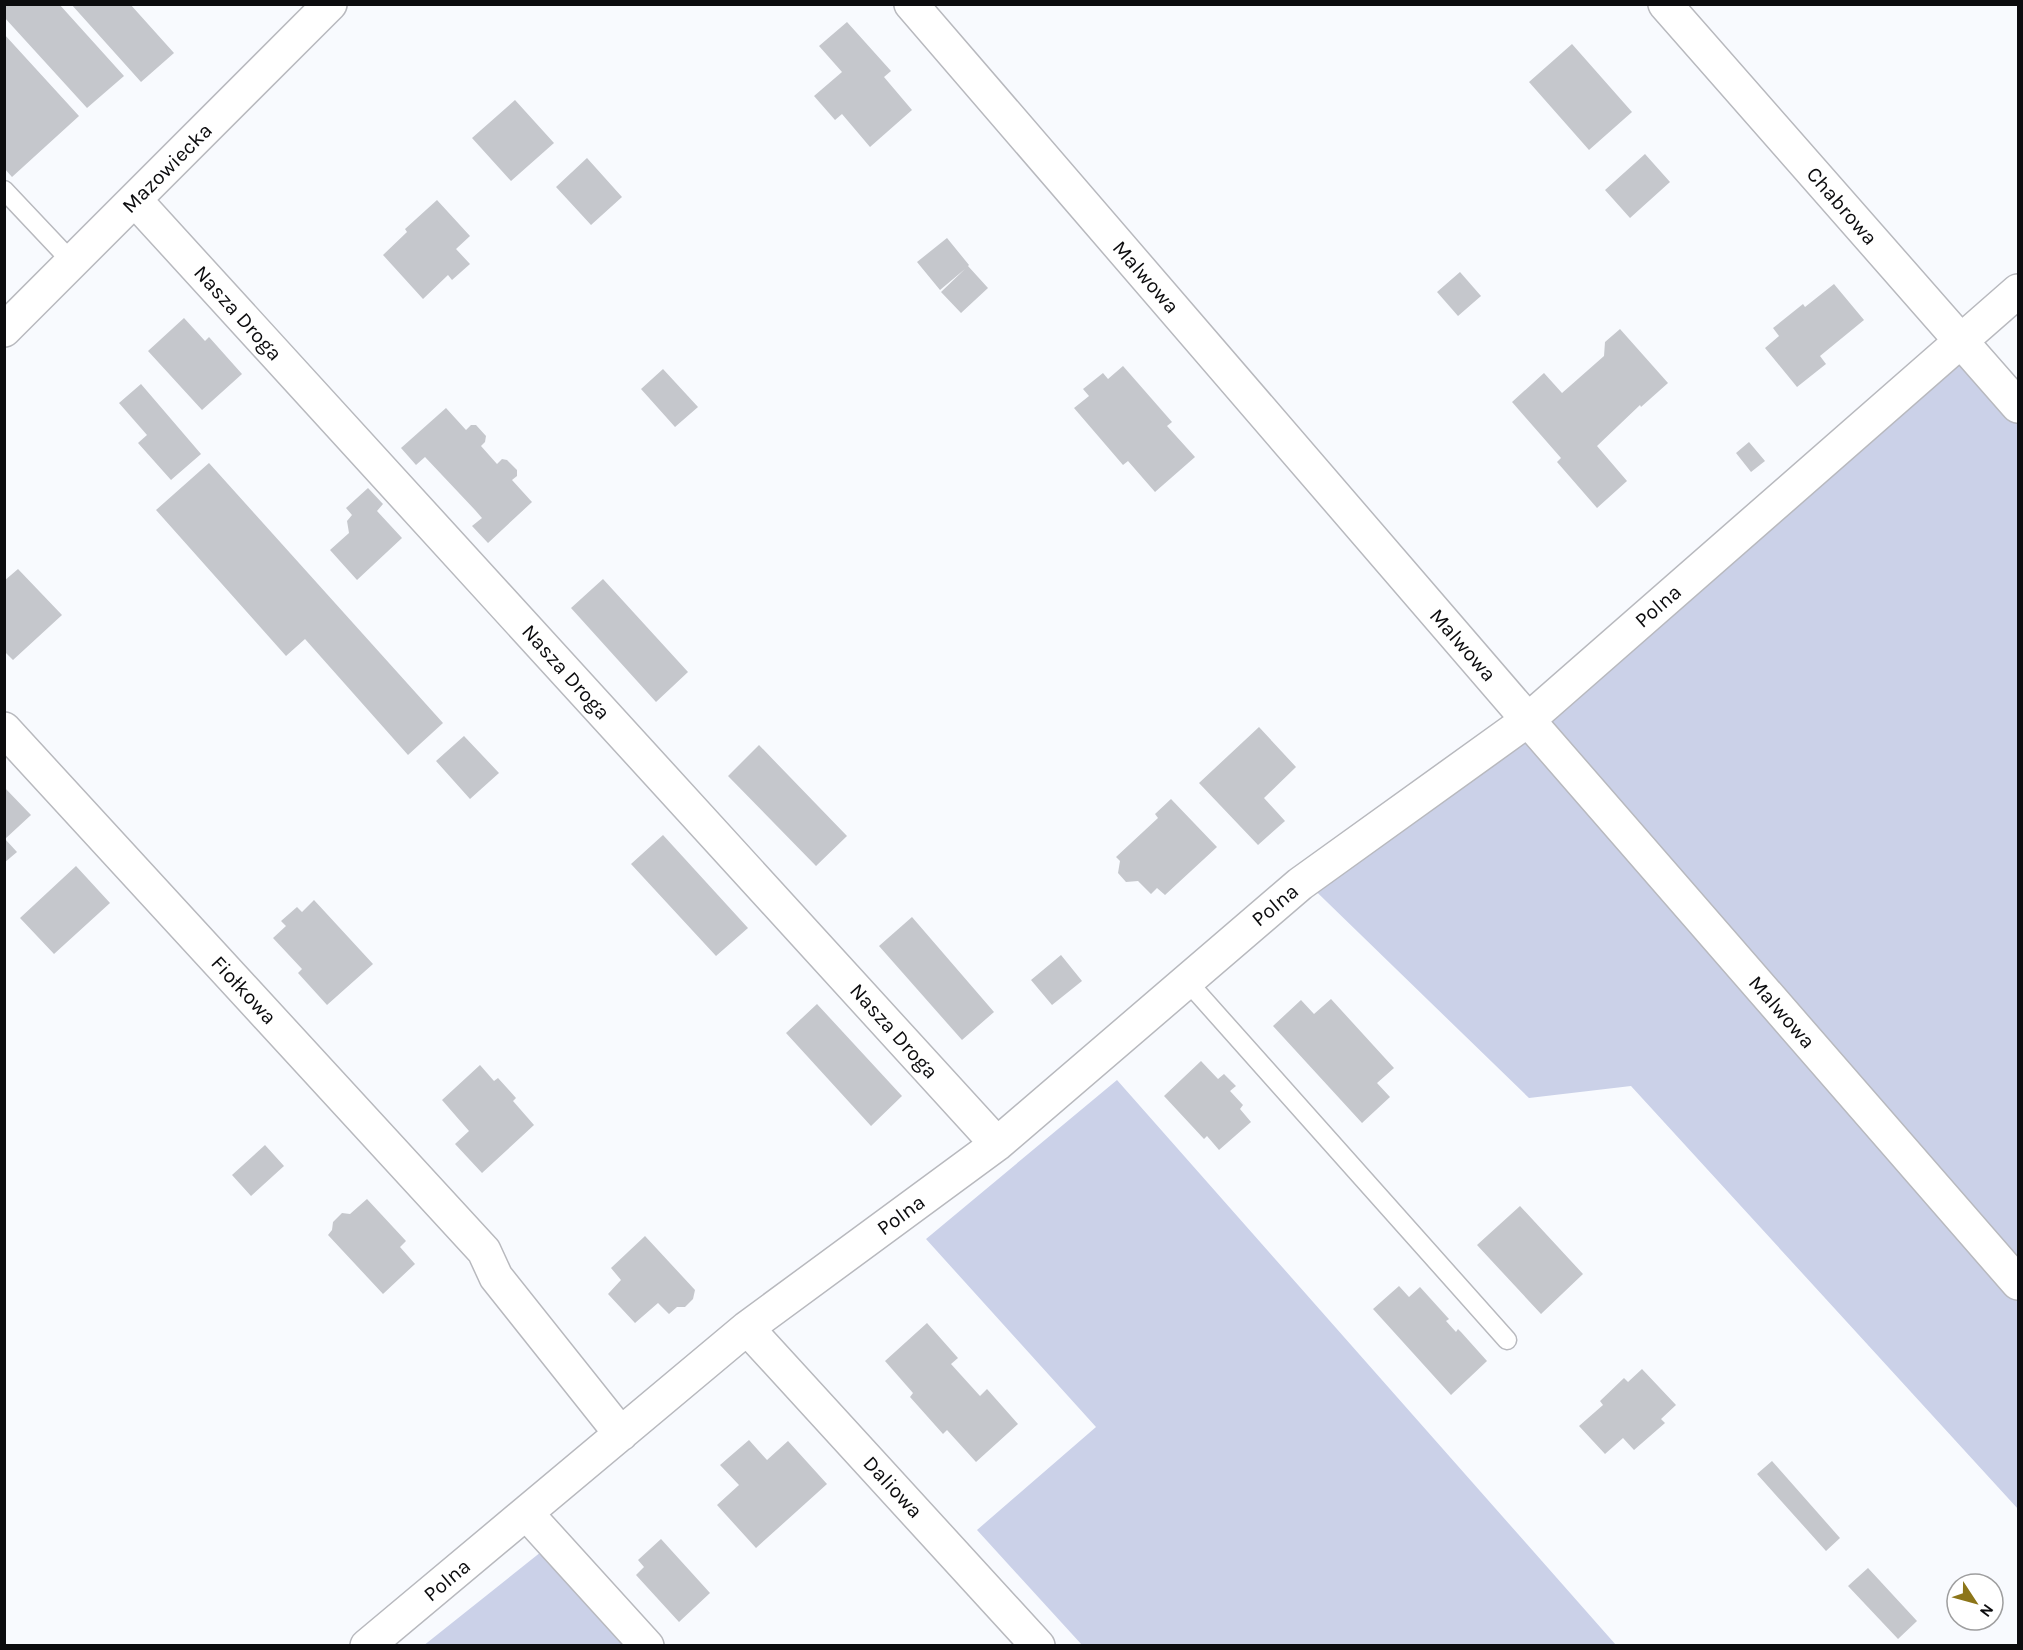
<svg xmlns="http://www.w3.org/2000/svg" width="2023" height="1650" font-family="Karla,sans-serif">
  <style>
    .green { fill: #cbd1e8 }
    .building { fill: #c5c7cc }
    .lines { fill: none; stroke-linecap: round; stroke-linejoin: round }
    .lane-casing { stroke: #b8b9be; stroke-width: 21 }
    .street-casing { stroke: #b8b9be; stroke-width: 36 }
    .lane { stroke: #fff; stroke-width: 18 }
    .street { stroke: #fff; stroke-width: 33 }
    .labels { text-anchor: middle; stroke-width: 4.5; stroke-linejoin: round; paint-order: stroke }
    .street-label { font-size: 21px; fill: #0c0c0e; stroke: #fff }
  </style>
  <rect width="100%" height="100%" fill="#f8fafe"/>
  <path class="green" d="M1953 327 2018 399V1509L1631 1086 1529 1098 1293 869 1520 706Z
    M1117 1080 1616 1645H1082L977 1530 1096 1427 926 1239Z
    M556 1540 652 1646H423Z"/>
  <path class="building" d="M4 4H59L124 76 87 108 4 17Z
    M71 4H130L174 53 141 82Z
    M847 22 891 71 884 77 912 110 870 147 842 114 835 120 814 96 842 72 819 46Z
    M4 34 79 116 12 177 4 168Z
    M1572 44 1632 112 1589 150 1529 82Z
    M515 100 554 143 511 181 472 138Z
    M1645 154 1670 182 1630 218 1605 190Z
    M587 158 622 197 591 225 556 187Z
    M437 200 470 236 456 249 470 264 452 280 448 275 423 299 383 255 407 232 405 229Z
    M947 238 969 265 968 266 988 288 961 313 941 292 965 269 940 290 917 262Z
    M1460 272 1481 296 1458 316 1437 292Z
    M1834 284 1864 320 1820 356 1826 364 1797 387 1765 348 1779 336 1773 328 1803 304 1805 307Z
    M184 318 205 341 209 337 242 374 202 410 148 351Z
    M1620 329 1668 383 1641 407 1640 405 1597 446 1627 481 1597 508 1557 462 1561 458 1512 402 1544 373 1562 393 1604 356 1605 342Z
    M1123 366 1172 422 1167 426 1195 457 1155 492 1128 461 1123 465 1074 408 1089 396 1083 389 1103 373 1108 379Z
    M663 369 698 407 675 427 641 389Z
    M141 384 201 454 171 480 138 443 147 435 119 403Z
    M446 408 466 430 471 425H476L486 436 485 442 481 446 497 464 502 459 507 460 517 470V476L512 480 532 502 488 543 472 526 482 518 475 510 425 457 416 465 401 448Z
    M1749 442 1765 461 1751 472 1736 453Z
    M209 463 443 723 408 755 305 639 286 656 156 510Z
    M368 488 383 504 377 511 402 538 357 580 330 550 349 533 347 521 352 515 346 508Z
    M18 569 62 615 13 660 4 651V581Z
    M603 579 688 672 656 702 571 608Z
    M1259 727 1296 767 1264 798 1285 821 1258 845 1199 783Z
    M464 736 499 773 470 799 436 761Z
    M759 745 847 836 816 866 728 776Z
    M4 787 31 815 5 839 17 852 4 863Z
    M1171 799 1217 847 1165 895 1157 888 1151 894 1138 881 1126 882 1118 873 1120 861 1116 857 1158 818 1155 814Z
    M663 835 748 928 716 956 631 864Z
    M76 866 110 903 54 954 20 918Z
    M314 900 373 964 327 1005 298 973 302 969 273 938 286 926 281 921 297 907 302 912Z
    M912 917 994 1012 962 1040 879 946Z
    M1061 955 1082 981 1052 1005 1031 980Z
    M1331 999 1394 1068 1377 1083 1390 1097 1362 1123 1273 1026 1301 1000 1314 1014Z
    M817 1004 902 1096 871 1126 786 1033Z
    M1201 1061 1218 1079 1224 1074 1236 1086 1230 1091 1243 1105 1240 1109 1251 1122 1219 1150 1207 1136 1204 1139 1164 1096Z
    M480 1065 494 1081 498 1078 516 1098 513 1101 534 1125 482 1173 455 1144 469 1131 442 1100Z
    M265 1145 284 1166 251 1196 232 1175Z
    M367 1199 406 1241 400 1247 415 1264 383 1294 328 1235 332 1230 333 1222 342 1213 350 1214Z
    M1520 1206 1583 1274 1541 1314 1477 1245Z
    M645 1236 695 1290 693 1299 685 1307H677L669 1314 658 1303 635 1323 608 1294 621 1280 611 1268Z
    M1399 1286 1409 1297 1420 1287 1449 1319 1446 1321 1456 1332 1458 1329 1461 1332 1487 1361 1451 1395 1373 1309Z
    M927 1323 958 1358 951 1364 980 1396 987 1389 1018 1424 976 1462 947 1430 943 1434 910 1397 913 1393 885 1361Z
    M1642 1369 1676 1405 1661 1419 1665 1423 1634 1450 1623 1438 1605 1454 1579 1426 1603 1405 1600 1401 1624 1378 1628 1382Z
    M749 1440 767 1460 788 1441 827 1484 756 1548 717 1505 739 1485 720 1465Z
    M1772 1461 1840 1538 1826 1551 1757 1474Z
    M661 1539 710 1593 679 1622 636 1575 644 1567 638 1560Z
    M1868 1568 1917 1621 1898 1639 1848 1586Z"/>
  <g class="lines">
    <defs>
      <path id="lane" d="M4 190 72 262
        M1187 981 1507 1340"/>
      <path id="street" d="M911 4 1528 720 2018 1283
        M1665 4 2018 406
        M135 200 997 1144
        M4 330 330 4
        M4 729 484 1251 496 1277 621 1434
        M747 1328 1038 1646
        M527 1514 647 1646
        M367 1646 747 1328 997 1144 1300 884 1528 720 2018 291"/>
    </defs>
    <use href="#lane" class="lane-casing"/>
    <use href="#street" class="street-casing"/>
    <use href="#lane" class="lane"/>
    <use href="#street" class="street"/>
  </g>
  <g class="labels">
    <g class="street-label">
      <text transform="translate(167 168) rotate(-45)" y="7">Mazowiecka</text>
      <text transform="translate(1842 206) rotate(49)" y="7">Chabrowa</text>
      <text transform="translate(1146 277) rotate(49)" y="7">Malwowa</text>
      <text transform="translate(238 313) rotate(48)" y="7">Nasza Droga</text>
      <text transform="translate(1658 606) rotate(-41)" y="7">Polna</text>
      <text transform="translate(1463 645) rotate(49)" y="7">Malwowa</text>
      <text transform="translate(566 672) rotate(48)" y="7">Nasza Droga</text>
      <text transform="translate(1275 905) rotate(-40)" y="7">Polna</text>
      <text transform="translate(244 990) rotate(47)" y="7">Fiołkowa</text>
      <text transform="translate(1782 1012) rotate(49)" y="7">Malwowa</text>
      <text transform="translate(894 1031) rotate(48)" y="7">Nasza Droga</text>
      <text transform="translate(901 1215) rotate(-36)" y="7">Polna</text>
      <text transform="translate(893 1487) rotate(47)" y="7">Daliowa</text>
      <text transform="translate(447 1580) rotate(-40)" y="7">Polna</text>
    </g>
  </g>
  <rect width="2023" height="1650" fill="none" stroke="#0c0c0e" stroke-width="12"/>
  <g transform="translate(1975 1602) rotate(126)"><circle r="28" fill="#ffffff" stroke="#9e9e9f" stroke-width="1.5"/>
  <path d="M0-4.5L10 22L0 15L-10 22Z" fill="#8c7519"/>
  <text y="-9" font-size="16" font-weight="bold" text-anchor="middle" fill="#0c0c0e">N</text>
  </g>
</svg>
